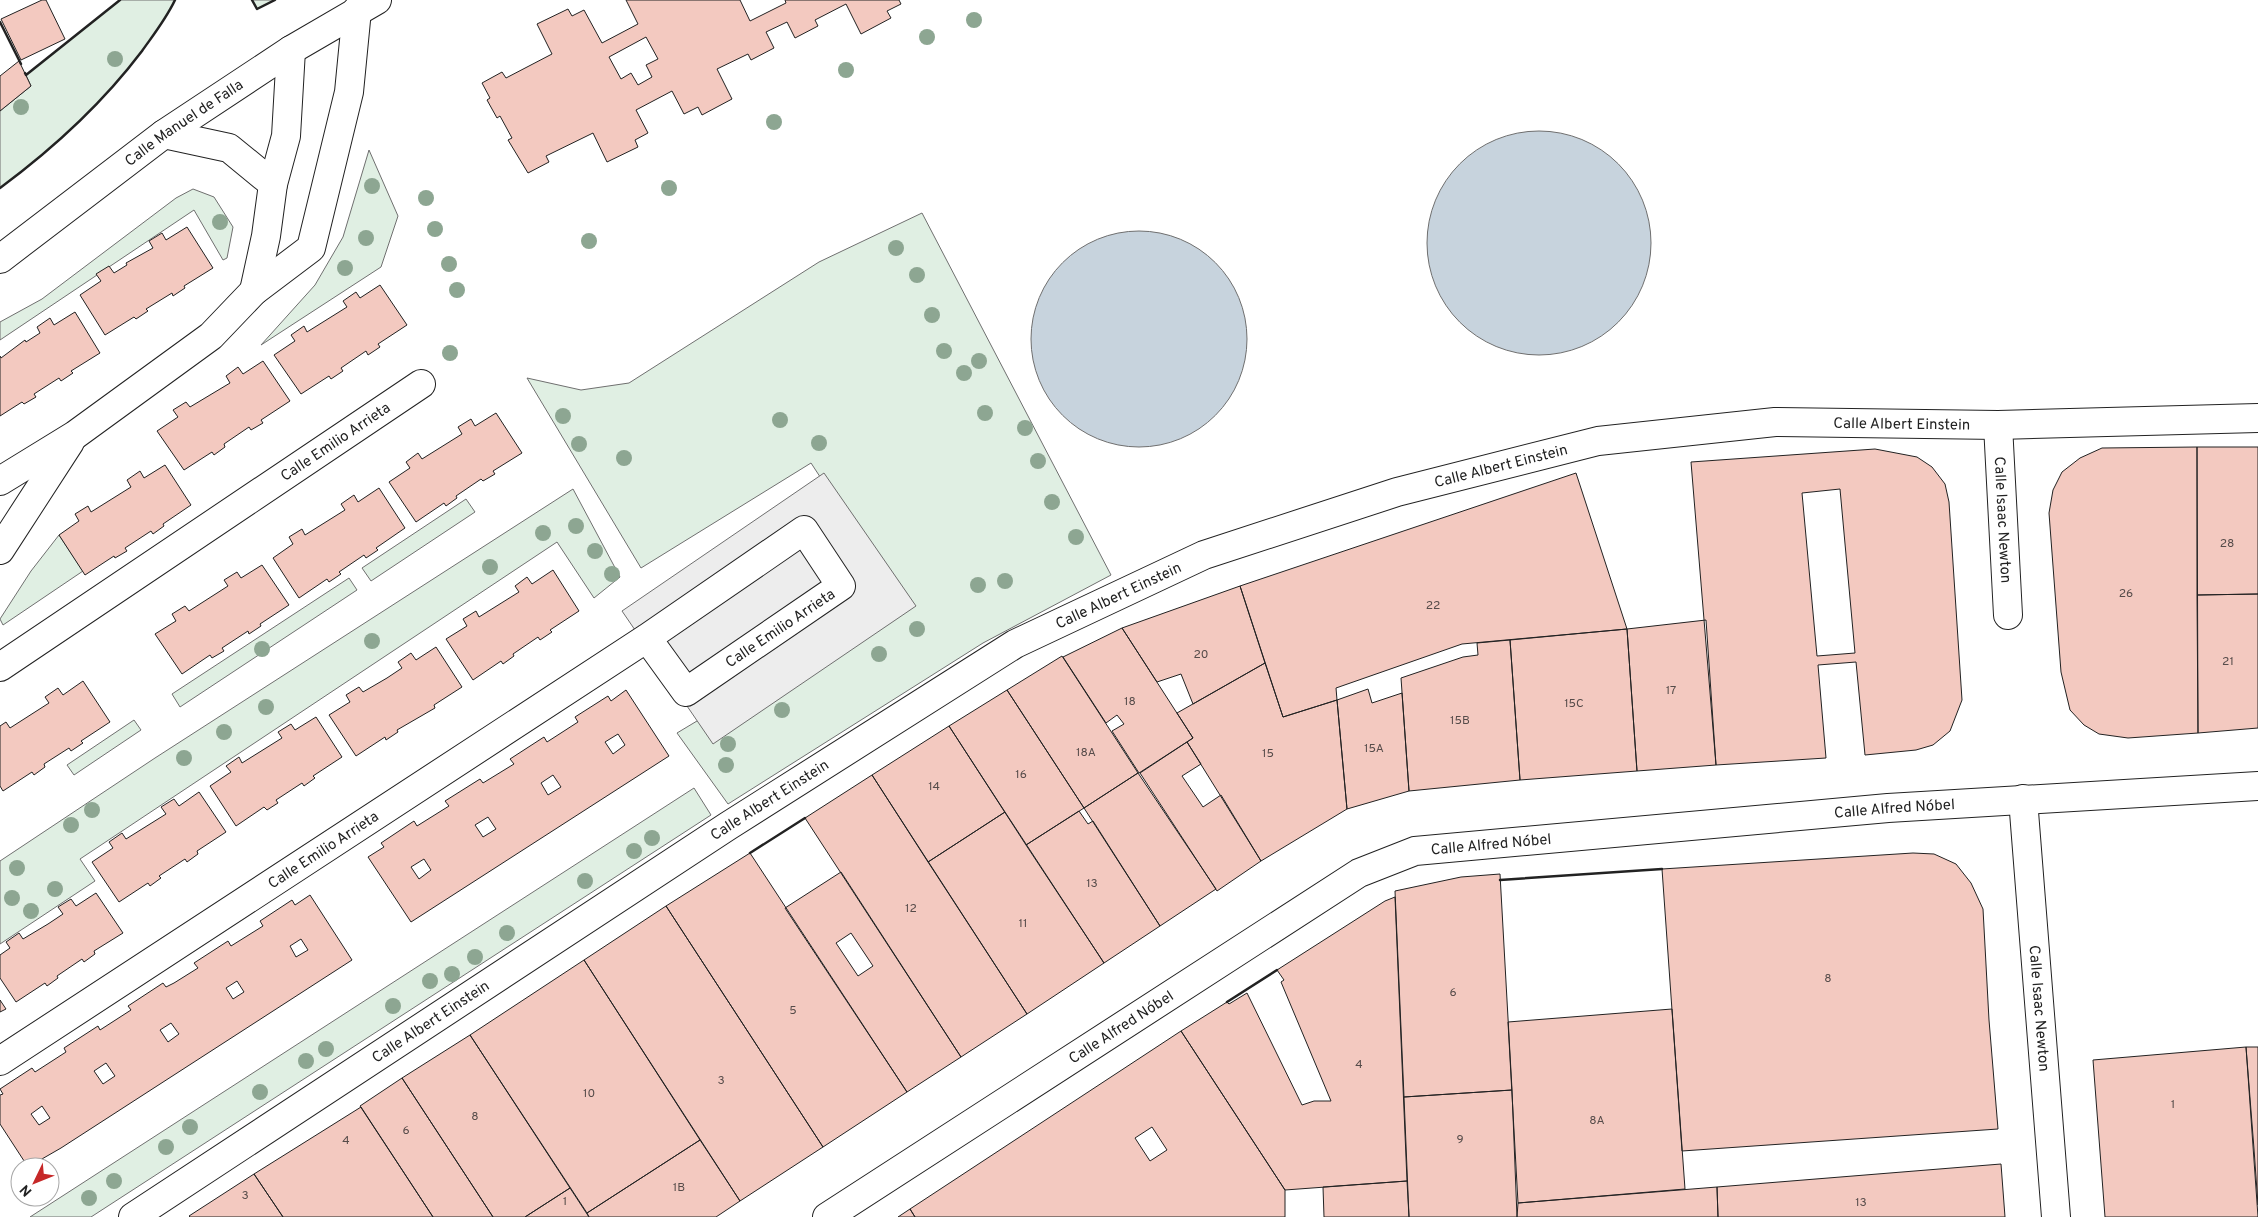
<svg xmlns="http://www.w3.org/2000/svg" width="2258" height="1217" font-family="Overpass,sans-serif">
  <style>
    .green { fill: #e0efe3; stroke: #6f6f6f }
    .parking { fill: #ededed; stroke: #6f6f6f }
    .water { fill: #c7d3dd; stroke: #6f6f6f }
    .building { fill: #f3c9c0; stroke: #222; fill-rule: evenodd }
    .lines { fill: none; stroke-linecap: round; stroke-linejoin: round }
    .street-casing { stroke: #222; stroke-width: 30 }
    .street { stroke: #fff; stroke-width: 28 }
    .wall { stroke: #222; stroke-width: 2.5 }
    .tree { fill: #8da692 }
    .labels { text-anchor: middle; stroke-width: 4; stroke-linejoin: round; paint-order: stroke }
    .number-label { font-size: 12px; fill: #564c4a }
    .street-label { font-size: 15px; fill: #222; stroke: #fff }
  </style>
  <rect width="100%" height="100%" fill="#fff"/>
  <path class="green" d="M120 0H175C166 19 154 34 142 51 102 104 54 148 0 188V111L31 86 26 75Z
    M252 0H275L257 9Z
    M369 150 398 216 381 267 261 345 315 285 343 237Z
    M193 189 214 197 233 227 227 258 223 260 194 210 0 340V322L42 299 176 198Z
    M922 213 1111 575 983 643 728 804 677 733 900 599 811 463 641 568 527 378 581 390 629 383 819 262Z
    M573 489 620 577 594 598 557 542 80 859 95 881 0 944V861L155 758Z
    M466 499 475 512 371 581 362 568Z
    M59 535 83 571 3 625 0 619 31 571Z
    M349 578 357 590 180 707 172 694Z
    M134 720 141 730 74 775 67 765Z
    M694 788 711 815 91 1217H30Z"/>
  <path class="parking" d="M824 473 916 606 713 744 622 611Z"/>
  <path class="water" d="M1427 243a112 112 0 1 1 224 0a112 112 0 1 1-224 0Z
    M1031 339a108 108 0 1 1 216 0a108 108 0 1 1-216 0Z"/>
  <path class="building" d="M42 0H46L65 39 21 60 1 19Z
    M626 0H740L750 21 786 3 785 0H899L901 4 887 11 891 18 861 34 846 4 815 20 818 26 795 38 787 22 766 32 774 48 751 60 748 54 717 69 732 99 702 115 698 107 684 114 672 91 636 110 648 133 635 140 638 147 607 162 593 133 546 156 549 162 528 173 508 140 512 138 500 116 497 118 487 100 490 98 482 83 502 72 506 78 552 54 537 24 568 9 572 16 584 10 602 43 638 24ZM646 37 658 59 646 65 652 77 638 85 631 73 621 79 609 57Z
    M19 61 31 86 0 111V76Z
    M187 227 213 268 184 286 185 288 173 296 172 293 146 309 148 311 136 319 134 317 105 335 80 295 101 281 96 274 109 266 114 273 127 265 126 263 153 248 149 241 162 233 166 240Z
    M380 285 407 325 378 344 380 347 368 355 366 351 341 368 343 371 331 379 329 376 301 394 274 355 295 341 291 335 304 326 307 332 347 307 343 301 356 292 360 298Z
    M75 312 100 353 71 371 73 373 61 381 59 378 34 394 36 397 24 404 22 402 0 416V356L1 358 25 340 26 342 40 333 37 327 50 318 54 325Z
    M263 361 290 401 261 420 263 423 251 430 249 427 224 444 225 447 214 455 212 452 184 470 157 431 178 417 173 410 186 402 190 407 230 383 226 376 238 367 243 374Z
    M496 413 522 453 493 471 495 474 483 481 481 479 456 496 457 498 446 506 444 503 416 522 389 482 410 468 406 462 418 453 422 459 462 434 458 427 471 419 475 426Z
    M2197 447H2258V594L2197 595Z
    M2197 447 2198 733 2128 738 2099 734 2084 725 2070 710 2061 672 2049 513 2053 490 2062 472 2080 458 2102 448Z
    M1875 449 1917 457 1932 467 1945 484 1949 502 1962 700 1950 731 1933 745 1916 750 1865 755 1856 662 1818 665 1826 758 1716 765 1691 462ZM1840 489 1855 653 1817 656 1802 493Z
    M165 465 191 505 163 524 164 526 153 534 151 531 125 548 127 551 115 558 114 556 85 575 59 535 79 521 75 514 88 506 91 512 131 487 127 480 140 471 144 478Z
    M1576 473 1627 629 1462 644 1336 688 1337 700 1283 717 1240 586Z
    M379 488 405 528 376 548 378 550 366 558 364 555 339 572 341 574 329 582 327 579 299 598 273 558 293 544 289 537 302 529 305 535 345 510 341 504 354 495 358 502Z
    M262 565 289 605 260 624 261 626 249 634 248 631 222 648 224 651 212 658 210 655 182 674 155 634 176 621 172 614 185 606 189 611 228 586 224 580 237 572 241 578Z
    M553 570 579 611 550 630 552 632 540 640 538 637 513 654 514 656 503 664 501 661 473 680 446 639 467 626 463 619 476 611 479 617 519 592 515 586 527 577 532 584Z
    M1240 586 1265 663 1193 704 1181 674 1157 682 1122 628Z
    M2258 594V728L2198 733 2197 595Z
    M1706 620 1716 765 1637 771 1627 629Z
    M1122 628 1193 738 1139 773 1112 731 1124 724 1117 715 1106 723 1063 657Z
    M1627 629 1637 771 1520 780 1510 640Z
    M1510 640 1520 780 1409 791 1401 678 1463 657 1478 655 1477 643Z
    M436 647 462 687 434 705 435 708 397 730 398 732 386 740 385 737 356 756 329 715 350 702 346 695 359 687 363 692 387 678 402 668 398 662 411 653 416 660Z
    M1062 656 1138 773 1084 808 1007 690Z
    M1265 663 1283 717 1337 700 1347 809 1261 861 1187 742 1193 738 1177 713Z
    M83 681 110 722 81 741 83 743 71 751 69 748 44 764 45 767 34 775 32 772 3 791 0 786V726L6 722 10 728 49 703 45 697 58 688 63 695Z
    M1368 689 1372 703 1402 693 1409 791 1347 809 1337 700Z
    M626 690 669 756 411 922 368 857 384 847 381 843 414 821 417 826 449 806 445 801 480 779 483 783 514 764 510 759 544 737 547 742 578 722 575 717 608 696 611 701ZM618 734 625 745 613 754 605 742ZM553 775 561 787 548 795 541 783ZM488 817 496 829 483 837 475 825ZM424 859 431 870 419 879 411 867Z
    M1007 690 1084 808 1026 845 949 726Z
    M316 717 342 757 313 776 315 778 304 786 302 783 276 800 278 803 267 810 264 807 236 826 210 786 231 772 226 766 239 757 242 763 282 738 278 732 291 724 295 730Z
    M949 726 1005 812 928 862 872 775Z
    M1187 742 1201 764 1182 776 1203 807 1221 795 1261 861 1217 891 1140 773Z
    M1138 773 1216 889 1160 926 1084 808Z
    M872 775 1027 1014 961 1057 805 818Z
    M199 792 226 832 197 851 198 854 187 862 185 859 159 876 161 878 150 886 148 883 119 902 92 862 113 848 109 842 122 833 126 839 166 814 161 807 174 799 179 806Z
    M1079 811 1088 824 1093 821 1160 926 1104 963 1026 845Z
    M1005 812 1104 963 1027 1014 928 862Z
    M750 853 907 1092 823 1147 666 906Z
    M1913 853 1934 854 1956 864 1971 883 1983 909 1989 1020 1998 1129 1682 1151 1662 869Z
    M841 872 961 1057 907 1092 785 908ZM851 933 873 966 858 976 836 943Z
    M1500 874 1512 1090 1404 1097 1395 891 1461 877Z
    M96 893 123 933 94 951 95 954 84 962 82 959 57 976 58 978 47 986 45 983 16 1002 0 978V955L10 948 6 942 19 933 23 939 48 924 63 914 58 907 71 899 76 906Z
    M310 895 352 960 61 1148 28 1167 0 1124V1095L3 1094 0 1089 32 1068 35 1072 66 1052 64 1048 98 1026 100 1030 131 1010 128 1006 163 983 166 987 174 983 198 968 194 963 228 941 231 946 263 926 260 921 292 900 295 905ZM301 939 308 950 296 957 290 946ZM237 981 244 992 233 999 226 988ZM171 1023 179 1034 168 1042 160 1030ZM106 1063 115 1076 103 1084 94 1071ZM42 1106 50 1118 39 1125 31 1114Z
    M1395 897 1407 1181 1285 1190 1181 1031 1227 1002 1229 1004 1247 993 1302 1105 1314 1101H1331L1281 982 1284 980 1277 970 1385 901Z
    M666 906 823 1147 740 1201 584 960Z
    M584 960 700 1140 587 1213 470 1035Z
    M0 1000 6 1009 0 1012Z
    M1672 1009 1685 1189 1518 1203 1508 1022Z
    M1181 1031 1285 1190V1217H915L910 1209ZM1152 1127 1167 1150 1150 1161 1135 1138Z
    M470 1035 570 1188 525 1217H493L402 1078Z
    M2246 1047H2258V1205L2254 1149Z
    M2246 1047 2258 1217H2105L2093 1060Z
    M402 1078 476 1191 493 1217H433L360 1106Z
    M1512 1090 1517 1217H1409L1404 1097Z
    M361 1107 433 1217H283L254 1174Z
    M700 1140 740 1201 716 1217H589L587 1213Z
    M2001 1164 2005 1217H1718L1717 1187Z
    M254 1174 283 1217H190L189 1216Z
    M1407 1181 1409 1217H1324L1323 1187Z
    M1717 1187 1718 1217H1517L1518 1203Z
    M570 1188 589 1217H525Z
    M910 1209 915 1217H898Z"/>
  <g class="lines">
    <defs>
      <g id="street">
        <path d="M164 134 229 148 273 184"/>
        <path id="s1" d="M0 259 164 134 291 50 377 0"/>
        <path d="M254 291 266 236 273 184 286 136 291 50"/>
        <path id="s2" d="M1998 425 2008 615"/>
        <path d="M0 481 75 435 211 336 254 291 311 248 349 92 357 10"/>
        <path d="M0 550 70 442"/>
        <path id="s3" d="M0 667 421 384"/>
        <path id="s4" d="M2023 799 2056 1217"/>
        <path id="s5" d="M0 1061 647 638 804 530 841 586 686 692 647 638"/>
        <path id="s6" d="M133 1217 728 826 1015 644 1204 555 1397 492 1598 441 1775 422 1998 425 2258 418"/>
        <path id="s7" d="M827 1217 1359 873 1415 851 1888 808 2258 786"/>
      </g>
    </defs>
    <use href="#street" class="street-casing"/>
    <use href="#street" class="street"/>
    <path class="wall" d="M252 0 257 9 275 0
      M0 22 21 64
      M25 73 26 75 120 0
      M0 188C54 148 102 104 142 51 154 34 166 19 175 0
      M750 853 805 818
      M1500 880 1662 869
      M1227 1002 1277 970"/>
  </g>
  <g class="tree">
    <circle cx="974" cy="20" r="8"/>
    <circle cx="927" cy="37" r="8"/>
    <circle cx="115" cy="59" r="8"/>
    <circle cx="846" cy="70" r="8"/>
    <circle cx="21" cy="107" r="8"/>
    <circle cx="774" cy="122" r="8"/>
    <circle cx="372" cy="186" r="8"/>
    <circle cx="669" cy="188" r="8"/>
    <circle cx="426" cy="198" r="8"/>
    <circle cx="220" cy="222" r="8"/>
    <circle cx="435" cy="229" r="8"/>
    <circle cx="366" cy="238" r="8"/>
    <circle cx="589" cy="241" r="8"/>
    <circle cx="896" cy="248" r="8"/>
    <circle cx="449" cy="264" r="8"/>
    <circle cx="345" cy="268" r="8"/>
    <circle cx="917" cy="275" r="8"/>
    <circle cx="457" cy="290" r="8"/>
    <circle cx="932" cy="315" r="8"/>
    <circle cx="944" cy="351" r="8"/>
    <circle cx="450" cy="353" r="8"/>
    <circle cx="979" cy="361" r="8"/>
    <circle cx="964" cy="373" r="8"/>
    <circle cx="985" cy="413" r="8"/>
    <circle cx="563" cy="416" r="8"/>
    <circle cx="780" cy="420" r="8"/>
    <circle cx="1025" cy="428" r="8"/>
    <circle cx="819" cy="443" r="8"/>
    <circle cx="579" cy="444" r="8"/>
    <circle cx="624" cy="458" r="8"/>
    <circle cx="1038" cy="461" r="8"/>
    <circle cx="1052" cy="502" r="8"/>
    <circle cx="576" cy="526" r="8"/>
    <circle cx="543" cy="533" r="8"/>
    <circle cx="1076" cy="537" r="8"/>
    <circle cx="595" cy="551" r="8"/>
    <circle cx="490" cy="567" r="8"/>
    <circle cx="612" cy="574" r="8"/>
    <circle cx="1005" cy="581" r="8"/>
    <circle cx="978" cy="585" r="8"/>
    <circle cx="917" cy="629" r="8"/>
    <circle cx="372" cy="641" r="8"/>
    <circle cx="262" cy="649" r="8"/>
    <circle cx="879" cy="654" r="8"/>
    <circle cx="266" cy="707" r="8"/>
    <circle cx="782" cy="710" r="8"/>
    <circle cx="224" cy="732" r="8"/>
    <circle cx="728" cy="744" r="8"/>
    <circle cx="184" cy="758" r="8"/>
    <circle cx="726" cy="765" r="8"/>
    <circle cx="92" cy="810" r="8"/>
    <circle cx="71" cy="825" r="8"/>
    <circle cx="652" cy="838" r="8"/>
    <circle cx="634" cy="851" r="8"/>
    <circle cx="17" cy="868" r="8"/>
    <circle cx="585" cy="881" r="8"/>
    <circle cx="55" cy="889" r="8"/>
    <circle cx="12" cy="898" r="8"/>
    <circle cx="31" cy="911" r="8"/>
    <circle cx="507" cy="933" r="8"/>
    <circle cx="475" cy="957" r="8"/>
    <circle cx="452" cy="974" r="8"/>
    <circle cx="430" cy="981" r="8"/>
    <circle cx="393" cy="1006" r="8"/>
    <circle cx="326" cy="1049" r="8"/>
    <circle cx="306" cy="1061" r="8"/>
    <circle cx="260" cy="1092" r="8"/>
    <circle cx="190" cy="1127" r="8"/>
    <circle cx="166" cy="1147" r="8"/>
    <circle cx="114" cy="1181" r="8"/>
    <circle cx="89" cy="1198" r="8"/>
  </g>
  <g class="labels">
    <g class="number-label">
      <text x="2227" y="547">28</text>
      <text x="2126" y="597">26</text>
      <text x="1433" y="609">22</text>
      <text x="1201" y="658">20</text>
      <text x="2228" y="665">21</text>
      <text x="1671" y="694">17</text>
      <text x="1130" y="705">18</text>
      <text x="1574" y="707">15C</text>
      <text x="1460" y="724">15B</text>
      <text x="1374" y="752">15A</text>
      <text x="1086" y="756">18A</text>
      <text x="1268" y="757">15</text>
      <text x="1021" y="778">16</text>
      <text x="934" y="790">14</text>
      <text x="1092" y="887">13</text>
      <text x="911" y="912">12</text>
      <text x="1023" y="927">11</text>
      <text x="1828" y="982">8</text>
      <text x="1453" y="996">6</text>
      <text x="793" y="1014">5</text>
      <text x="1359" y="1068">4</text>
      <text x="721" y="1084">3</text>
      <text x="589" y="1097">10</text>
      <text x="2173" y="1108">1</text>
      <text x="475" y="1120">8</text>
      <text x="1597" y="1124">8A</text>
      <text x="406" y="1134">6</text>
      <text x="1460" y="1143">9</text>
      <text x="346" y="1144">4</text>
      <text x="679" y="1191">1B</text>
      <text x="245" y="1199">3</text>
      <text x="565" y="1205">1</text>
      <text x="1861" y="1206">13</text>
    </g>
    <g class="street-label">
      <text dy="5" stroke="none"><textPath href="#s1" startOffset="229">Calle Manuel de Falla</textPath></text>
      <text dy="5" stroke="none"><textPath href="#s6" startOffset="1976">Calle Albert Einstein</textPath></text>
      <text dy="5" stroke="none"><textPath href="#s3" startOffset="404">Calle Emilio Arrieta</textPath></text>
      <text dy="5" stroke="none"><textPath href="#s6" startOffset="1571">Calle Albert Einstein</textPath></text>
      <text dy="5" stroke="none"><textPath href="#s2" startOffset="95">Calle Isaac Newton</textPath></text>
      <text dy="5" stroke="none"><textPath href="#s6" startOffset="1166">Calle Albert Einstein</textPath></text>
      <text transform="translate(780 628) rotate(-34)" y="5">Calle Emilio Arrieta</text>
      <text dy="5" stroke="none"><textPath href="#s6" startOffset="761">Calle Albert Einstein</textPath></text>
      <text dy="5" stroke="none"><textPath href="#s7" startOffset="1175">Calle Alfred Nóbel</textPath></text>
      <text dy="5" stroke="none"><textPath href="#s7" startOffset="770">Calle Alfred Nóbel</textPath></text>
      <text dy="5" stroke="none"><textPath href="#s5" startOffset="386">Calle Emilio Arrieta</textPath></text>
      <text dy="5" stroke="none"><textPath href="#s4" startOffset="210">Calle Isaac Newton</textPath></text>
      <text dy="5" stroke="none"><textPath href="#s6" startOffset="356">Calle Albert Einstein</textPath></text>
      <text dy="5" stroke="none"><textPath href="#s7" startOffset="350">Calle Alfred Nóbel</textPath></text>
    </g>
  </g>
  <g transform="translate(35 1182) rotate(227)"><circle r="24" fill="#ffffff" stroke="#a7a7a7"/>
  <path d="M0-4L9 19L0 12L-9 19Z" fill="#c62828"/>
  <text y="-8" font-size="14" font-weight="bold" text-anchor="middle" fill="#222222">N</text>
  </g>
</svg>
